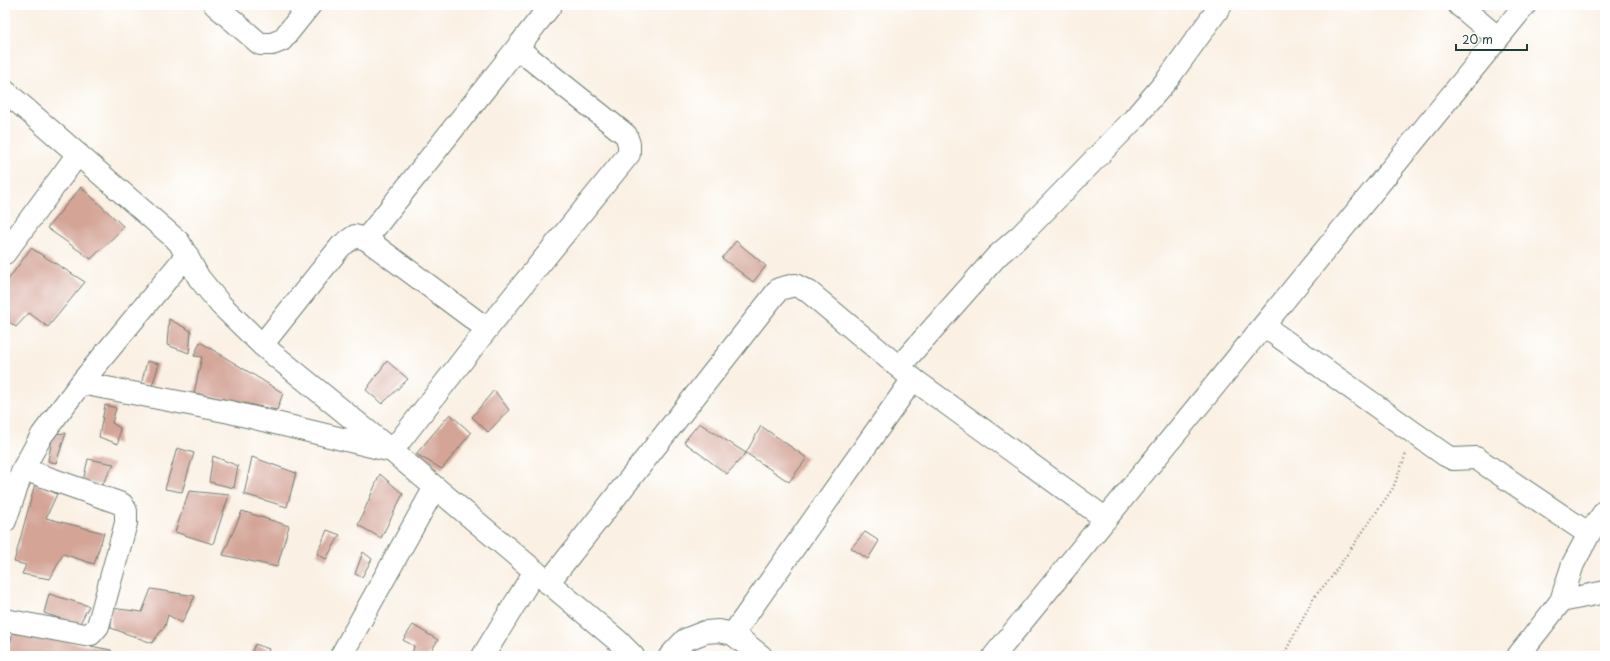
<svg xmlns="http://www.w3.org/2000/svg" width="1610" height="661" font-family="'Playpen Sans',sans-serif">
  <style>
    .building { fill: #d4a497 }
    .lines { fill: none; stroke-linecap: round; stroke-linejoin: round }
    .minor-casing { stroke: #6c7c71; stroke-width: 24 }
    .path { stroke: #6c7c71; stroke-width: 2.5; stroke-dasharray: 1 3; stroke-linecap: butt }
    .minor { stroke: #fff; stroke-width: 22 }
  </style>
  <rect width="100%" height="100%" fill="#fff"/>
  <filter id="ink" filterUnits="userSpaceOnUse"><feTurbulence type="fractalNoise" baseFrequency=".025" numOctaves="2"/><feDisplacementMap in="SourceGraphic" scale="8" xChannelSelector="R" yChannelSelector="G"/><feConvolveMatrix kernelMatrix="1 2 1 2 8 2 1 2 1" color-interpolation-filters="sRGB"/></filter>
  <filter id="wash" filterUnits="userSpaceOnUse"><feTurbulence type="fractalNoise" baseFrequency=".012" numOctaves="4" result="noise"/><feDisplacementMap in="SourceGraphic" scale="16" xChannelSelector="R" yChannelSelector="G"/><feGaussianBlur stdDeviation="0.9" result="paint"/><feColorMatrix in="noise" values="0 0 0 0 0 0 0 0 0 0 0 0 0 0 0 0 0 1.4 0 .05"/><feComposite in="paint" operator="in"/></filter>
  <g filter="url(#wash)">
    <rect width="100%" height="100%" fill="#faf0e3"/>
    <g id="blocks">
      <path class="building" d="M659 5H669L666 9Z
        M81 187 124 227 91 259 47 228Z
        M736 241 766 266 753 282 722 258Z
        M31 248 85 282 48 327 29 313 16 327 5 319V284Z
        M169 319 191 331 189 353 167 345Z
        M200 342 283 393 277 410 194 393 202 357 194 356Z
        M147 361 159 364 152 386 141 385Z
        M387 361 408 379 382 404 366 390Z
        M494 390 509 410 488 432 472 417Z
        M105 405 116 408 112 423 120 428 118 444 99 437Z
        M450 414 471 433 442 469 416 454Z
        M699 423 746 453 761 426 807 458 789 482 746 453 727 474 684 442Z
        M66 433 56 463 48 461 53 434Z
        M177 448 194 453 182 492 165 489Z
        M213 456 238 466 234 488 209 482Z
        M252 457 296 473 287 507 244 494Z
        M88 459 114 464 102 485 83 481Z
        M380 474 403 494 381 538 358 525Z
        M35 484 57 494 46 518 104 533 94 564 63 554 50 579 22 574 26 565 14 562Z
        M189 491 229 495 213 544 175 532Z
        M242 511 289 526 277 567 223 555Z
        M327 530 340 535 326 559 317 554Z
        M865 532 879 541 868 559 851 548Z
        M363 552 372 559 362 577 355 574Z
        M151 589 195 596 182 623 168 615 165 626 152 643 111 628V608L142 612Z
        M49 594 89 606 79 625 44 613Z
        M413 625 438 640 428 656H414L412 655 414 646 403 640Z
        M13 631 111 650 110 656H8Z
        M255 644 269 649 266 656H250Z"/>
    </g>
  </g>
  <g filter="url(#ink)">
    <use href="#blocks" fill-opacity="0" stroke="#6c7c71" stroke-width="1"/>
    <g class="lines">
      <defs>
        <path id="minor" d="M215 5 260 44H272L282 40 310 5
          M1459 5 1498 38
          M5 91 179 242 199 278 221 305 262 345 392 451 618 641 633 656
          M366 239 551 5
          M5 253 78 154
          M1264 326 1445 455 1453 459 1476 458 1589 534
          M262 345 341 246 355 236 366 239 487 329
          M899 367 997 256 1021 235 1133 120 1167 80 1221 5
          M81 383 230 412 392 451 487 329 629 154V144L626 135 517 48
          M5 521 23 469 42 435 81 383 187 255
          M548 583 779 289 795 285 809 292 913 379 1106 519
          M1561 601 1605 592
          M5 620 85 635 91 634 98 626 126 523V511L122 504 23 469
          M733 634 913 379
          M341 656 435 487
          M483 656 535 571
          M670 656 685 640 705 632 719 631 733 634 761 656
          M994 656 1525 5
          M1518 656 1561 601 1573 564 1589 534 1605 511"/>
      </defs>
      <use href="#minor" class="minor-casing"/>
      <path class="path" d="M1283 656 1314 597 1330 579 1393 488 1406 454"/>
      <use href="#minor" class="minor"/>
    </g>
  </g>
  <rect width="1610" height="661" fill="none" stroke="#fff" stroke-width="20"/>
  <path d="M1456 44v6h71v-6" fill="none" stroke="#1f3d34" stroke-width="2"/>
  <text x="1462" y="44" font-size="12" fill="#1f3d34" stroke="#ffffff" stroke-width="3" paint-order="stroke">20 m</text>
</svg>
